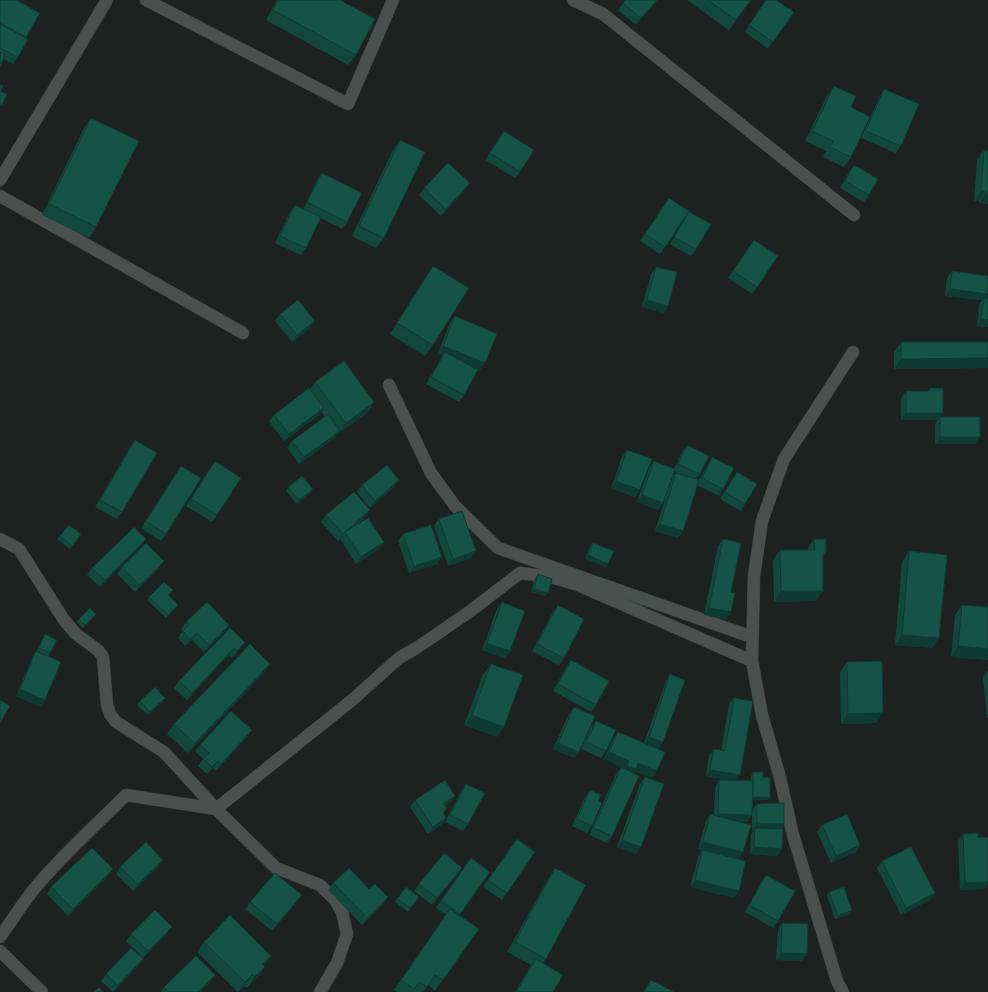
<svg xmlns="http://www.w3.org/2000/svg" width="988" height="992" font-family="'Roboto Condensed',sans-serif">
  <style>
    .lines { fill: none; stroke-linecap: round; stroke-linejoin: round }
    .minor-casing { stroke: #3a3e3d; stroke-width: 13 }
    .minor { stroke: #49504e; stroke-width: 12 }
    .wall { fill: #12473c; fill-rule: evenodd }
    .shaded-wall { fill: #0f3a31 }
    .building { fill: #155346; stroke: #0f3a31 }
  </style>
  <rect width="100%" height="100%" fill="#1d2220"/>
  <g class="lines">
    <defs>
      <path id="minor" d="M146 0 348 104 393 0
        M573 0 603 14 854 215
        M0 180 107 0
        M0 196 243 333
        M389 385 431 473 455 506 498 548 752 637
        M0 539 19 549 64 620 76 634 99 651 103 657 107 705 110 714 116 722 164 752 216 809 276 868 320 885 335 900 342 912 347 934 337 963 320 992
        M0 937C13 919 25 899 40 882 67 851 97 824 126 795L216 809 351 701 399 658 418 647 469 612 520 573 551 577 578 585 752 661
        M0 951 42 992
        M843 992 837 981 793 835 779 774 762 715 752 661 754 576 762 521 784 459 853 352"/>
    </defs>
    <use href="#minor" class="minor-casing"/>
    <use href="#minor" class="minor"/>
  </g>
  <path class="wall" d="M0 0 40 13 26 38 18 57 13 64 4 59 0 67Z
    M277 0H340L356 55 348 65 266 20Z
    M658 0 636 25 618 10 623 3Z
    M687 0H751L729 30Z
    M766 0 794 12 768 49 745 32Z
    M834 86 851 107V157L844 167 823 157 826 151 805 141 827 96Z
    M884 89 901 146 896 153 861 138 880 96Z
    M91 118 96 227 89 238 42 215 84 128Z
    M504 131 520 172 515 178 485 160Z
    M400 140 384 238 376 248 352 236 393 150Z
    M984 150 988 204 979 203V201H974L977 160Z
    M854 165 869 195 864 202 840 188 849 172Z
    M322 173 347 222 342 229 321 218 306 248 301 255 275 243 290 212 295 205 303 209 317 180Z
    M470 183 465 190 441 216 419 195 424 188Z
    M669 198 665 247 660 254 640 241Z
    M689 212 696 249 691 256 670 244 685 219Z
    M754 240 778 256 752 294 728 278Z
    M433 266V345L425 356 390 334 426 277Z
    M656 267 664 313 642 307 651 274Z
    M952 271 988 276V327L977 326 979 305 982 300 945 296 947 278Z
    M280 314 315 321 310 328 292 342 275 321Z
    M455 316 485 363 480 370 473 368 464 395 459 402 426 384 443 355 438 353 450 323Z
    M988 337V368L894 369V352L901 342H988Z
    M315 382 374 402 367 413 338 434 335 438 299 464 287 448 292 441 325 416 321 411 319 415 284 441 269 422 274 415 310 390Z
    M930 388 941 417 975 444H935V424L938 420H901V398L906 391H928Z
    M135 440 122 512 117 519 95 507 130 447Z
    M687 445 700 474 696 479 698 482 708 464 712 457 723 489 719 496 697 485 683 531 678 538 655 531 665 500 658 510 637 502 649 468 654 461 674 469 682 452ZM675 472 680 474 676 473 672 477Z
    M627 450 640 490 635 497 611 488 622 457Z
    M215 461 217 515 212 522 186 506Z
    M181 466 166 534 161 541 141 528Z
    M737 472 745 504 741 511 720 499 732 479Z
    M362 485 394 487 370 508 357 492Z
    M288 487 313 489 310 493 297 504 286 491Z
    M326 515 365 517 355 526 379 549 356 564 340 539 341 538 338 541 321 522Z
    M439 519 471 558 448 566 434 526Z
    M403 534 442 557 437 564 409 573 398 541Z
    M60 536 79 538 70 549 57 539Z
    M723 539 731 592V612L726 619 704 615 718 546Z
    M814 539 816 601 774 602 773 560 780 550H807Z
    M593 543 608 564 606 567 585 559 590 546Z
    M141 546 100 587 87 575 92 568Z
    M909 551 939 638 932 648 895 645 902 562Z
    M122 567 159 568 135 592 117 574Z
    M538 574 546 596 531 592 535 578Z
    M171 593 168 596 178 605 176 608 166 618 147 600 149 597Z
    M502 602 510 651 505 658 482 650 497 609Z
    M558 605 564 658 559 665 532 651 553 612Z
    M962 605 988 607V660L951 657 955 615Z
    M94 617 83 628 77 622 79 619Z
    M186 622 229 625 224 632 204 652 192 640 185 646 178 638 183 631 181 629Z
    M230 628 245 642 240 649 232 658 229 655 187 700 174 688 179 681Z
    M45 634 50 653 48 656 41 707 16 696 32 658 37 651 43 638Z
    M571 660 596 705 591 712 553 691 566 667Z
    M847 662 876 723 841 724 840 672Z
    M491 664 497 737 464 725 483 674Z
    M988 670V718H987L983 677Z
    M263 674 188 753 167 734 174 724Z
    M670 674 663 742 658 749 652 778 635 771 633 773 612 836 607 843 589 835 616 774 621 767 624 768 604 759 613 739 618 732 644 743 666 681Z
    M734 698 740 775 736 780 751 781V776L753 772 763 777 768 800H752V810L757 804 781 829 782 849 777 856 750 854 751 835 753 831H752V815L747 822H738L739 859 734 898 690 887 698 857 702 850 698 849 706 821 710 814 714 815 715 787 719 780H727L706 776 709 755 714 749 721 750 729 704Z
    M140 701H163L148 715 137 705Z
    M574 707 579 752 574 758 553 749 569 714Z
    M596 721 606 751 601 758 581 749 591 727Z
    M252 730 247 737 216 771 213 768 207 774 198 766 203 759 195 751 200 745Z
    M645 777 636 854 617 847 640 784Z
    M466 784 468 824 463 831 445 822 461 791Z
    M590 790 598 801 592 826 587 833 572 826 585 797Z
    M455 796 450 802 445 806 444 814 446 818 441 825 428 834 410 807 415 800Z
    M822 825 860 845 856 852 831 863 817 832Z
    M963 834 978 838 985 889 960 890 958 841Z
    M517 839 535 852 502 900 483 887Z
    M471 858 490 872 459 916 479 929 435 991 428 985 423 992H397L394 990 446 915 436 908Z
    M163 860 158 867 133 891 116 874 120 867Z
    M882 861 935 893 930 900 901 915 877 868Z
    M555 868 546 959 543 963 553 992H515L531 965 507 952 548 879Z
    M113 869 108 876 68 916 47 894 51 887Z
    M457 875 432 905 414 891 419 884Z
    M766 875 778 921 773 928 745 912 761 882Z
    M333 883 369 889 388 897 383 904 362 925 328 890Z
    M406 887 419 897 408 912 395 902Z
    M829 892 850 914 835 919 827 896Z
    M250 902H297L272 931 245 909Z
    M782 923 802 961 776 960 778 930Z
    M131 934H167L143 958 126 941Z
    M204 942 264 966 265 967 257 977 247 988 245 986 238 992 197 952Z
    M143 959 138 966 113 992 101 981 106 974Z
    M215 975 210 982 200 992H161L164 987Z
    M651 980 674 992H643Z"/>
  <path class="shaded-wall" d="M657 0H658L636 25 641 18Z
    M470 183 465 190 441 216 446 209Z
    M981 191H986L979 201H974Z
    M986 193H988V204L979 203Z
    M950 289 988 294V301L984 298 982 300 945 296Z
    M647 300 668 306 664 313 642 307Z
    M981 319 988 320V327L977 326Z
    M315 321 310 328 292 342 297 335Z
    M443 346 485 363 480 370 443 355 445 352 443 355 438 353Z
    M988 358V368L894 369 901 359Z
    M374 402 367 413 338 434 346 423Z
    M324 408 319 415 284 441 289 434Z
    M906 413H943L938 420H901Z
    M340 431 335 438 299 464 304 457Z
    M940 437H980L975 444H935Z
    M399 480 394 487 370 508 375 501Z
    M616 481 640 490 635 497 611 488Z
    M313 489 310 493 297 504 299 500Z
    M642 495 663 503 658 510 637 502Z
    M370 510 365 517 346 534 345 532 341 538 338 541 343 534Z
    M660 524 683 531 678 538 655 531Z
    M146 539 141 546 100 587 105 580Z
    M384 542 379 549 356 564 361 557Z
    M476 551 471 558 448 566 453 559Z
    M823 553H826L819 563Z
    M588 555 608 564 606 567 585 559Z
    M442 557 437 564 409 573 414 566Z
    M164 561 159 568 135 592 140 585Z
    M534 589 548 593 546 596 531 592Z
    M781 591H823L816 601 774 602Z
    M178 605 176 608 166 618 168 615Z
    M709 608 731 612 726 619 704 615Z
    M96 614 94 617 83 628 85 625Z
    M229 625 224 632 204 652 209 645Z
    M197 633 192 640 185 646 190 639Z
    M902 635 939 638 932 648 895 645Z
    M245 642 240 649 232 658 237 651Z
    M487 643 510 651 505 658 482 650Z
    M958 646 988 649V660L951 657Z
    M234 648 229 655 187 700 192 693Z
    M270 664 263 674 188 753 195 743Z
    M20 689 45 700 41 707 16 696Z
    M165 698 163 701 148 715 150 712Z
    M883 713 876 723 841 724 848 714Z
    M472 715 504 727 497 737 464 725Z
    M252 730 247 737 216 771 221 764Z
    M649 737 663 742 658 749 644 744Z
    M558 743 579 752 574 758 553 749Z
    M609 752 629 761 624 768 604 759Z
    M218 761 213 768 207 774 212 767Z
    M638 763 657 771 652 778 635 771 631 776 622 773 627 766Z
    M710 770 740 775 735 781 706 776Z
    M455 796 450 802 438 811 443 804Z
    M753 797H770L768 800H751Z
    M718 814 752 815 747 822 714 821Z
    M446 818 441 825 428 834 433 827Z
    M757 824H784L780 831 755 828 753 831H752Z
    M622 840 641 847 636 854 617 847Z
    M703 842 743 852 739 859 698 849Z
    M860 845 856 852 831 863 836 856Z
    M754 847 782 849 777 856 750 854Z
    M163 860 158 867 133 891 138 884Z
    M462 868 457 875 432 905 437 898Z
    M113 869 108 876 68 916 73 909Z
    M695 880 739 891 734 898 690 887Z
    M988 882V884L985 889 960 890 965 883Z
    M935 893 930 900 901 915 906 908Z
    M302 895 297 902 272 931 277 924Z
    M388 897 383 904 362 925 367 918Z
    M852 910 850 914 835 919 838 916Z
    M172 927 167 934 143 958 148 951Z
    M781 953 807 954 802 961 776 960Z
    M271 956 264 966 262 964Z
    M143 959 138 966 113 992 118 985Z
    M265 967 257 977 247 988 254 977Z
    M215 975 210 982 200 992H198Z
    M252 975 245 986 238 992 245 982Z"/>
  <path class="building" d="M0 0H16L40 13 26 37 0 23Z
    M278 0H340L375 19 356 55 273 10Z
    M626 0H657L641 18 623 3Z
    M708 0H751L736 20Z
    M766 0H776L794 12 773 42 749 25Z
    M0 24 28 39 18 57 0 48Z
    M0 52 5 54 0 67Z
    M0 84 3 86 1 92 7 94 2 105 0 104Z
    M834 86 856 96 851 107 870 117 851 157 830 147 833 141 812 131Z
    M884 89 919 104 901 146 866 131Z
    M91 118 139 141 96 227 49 204Z
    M504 131 534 150 520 172 490 153Z
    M400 140 425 152 384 238 359 226Z
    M984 150 988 151V193H986V191H981Z
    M448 163 470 183 446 209 424 188Z
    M854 165 878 179 869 195 845 181Z
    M322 173 362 193 347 222 307 202Z
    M669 198 689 211 665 247 645 234Z
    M295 205 321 217 306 248 280 236Z
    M689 212 711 224 696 249 674 237Z
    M754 240 778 256 757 287 733 271Z
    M433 266 469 288 433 345 397 323Z
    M656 267 677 272 668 306 647 300Z
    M952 271 988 276V294L950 289Z
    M984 298H988V320L981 319Z
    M298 300 315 321 297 335 280 314Z
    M455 316 497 334 485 363 443 346Z
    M901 342H988V358L901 359Z
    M445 352 478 370 464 395 431 377Z
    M344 361 374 402 346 423 315 382Z
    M309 388 324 408 289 434 274 415Z
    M930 388H943V413H906V391H930Z
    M328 414 340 431 304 457 292 441Z
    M940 417H980V437H940Z
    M135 440 157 453 122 512 100 500Z
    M687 445 709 456 700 474 678 464Z
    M627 450 652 459 640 490 616 481Z
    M712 457 734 468 723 489 702 478Z
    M215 461 241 478 217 515 191 499Z
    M654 461 675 469 663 503 642 495Z
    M387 465 399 480 375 501 362 485Z
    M181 466 201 478 166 534 146 521Z
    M737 472 757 484 745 504 725 492Z
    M676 473 699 480 683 531 660 524Z
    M302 476 313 489 299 500 288 487Z
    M354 492 370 510 343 534 326 515Z
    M462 511 476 551 453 559 439 519Z
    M368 518 384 542 361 557 345 532Z
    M69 525 81 534 72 546 60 536Z
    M431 525 442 557 414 566 403 534Z
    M134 527 146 539 105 580 92 568Z
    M723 539 741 543 731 592 735 593 731 612 709 608Z
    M814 539H826V553H823V591H781L780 550H815Z
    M146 543 164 561 140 585 122 567Z
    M593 543 614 551 608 564 588 555Z
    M909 551 947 555 939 638 902 635Z
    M538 574 552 579 548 593 534 589Z
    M164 582 173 590 168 595 178 605 168 615 149 597Z
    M207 602 229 625 209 645 197 633 190 639 183 631 189 625 186 622Z
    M502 602 525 611 510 651 487 643Z
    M558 605 584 619 564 658 537 644Z
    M962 605 988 607V649L958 646Z
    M90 608 96 614 85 625 79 619Z
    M230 628 245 642 237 651 234 648 192 693 179 681Z
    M45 634 57 640 50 653 39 648Z
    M250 644 270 664 195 743 174 724Z
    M36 651 61 662 45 700 20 689Z
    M571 660 609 681 596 705 558 684Z
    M882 661 883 713 848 714 847 662Z
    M491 664 523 675 504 727 472 715Z
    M670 674 685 680 663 742 649 737Z
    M155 687 165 698 150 712 140 701Z
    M734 698 753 701 740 775 710 770 714 749 725 751Z
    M0 700 10 706 0 723Z
    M574 707 595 716 579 752 558 743Z
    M231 711 252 730 221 764 218 761 212 767 203 759 209 753 200 745Z
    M596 721 616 730 606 751 586 742Z
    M618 732 665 752 657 771 638 763 636 769 627 766 629 761 609 752Z
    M621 767 639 776 612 836 594 828Z
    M753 772H763V777L770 778V797H753Z
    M645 777 664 784 641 847 622 840Z
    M445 780 455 796 443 804 447 809 443 812 446 818 433 827 415 800Z
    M719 780 753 781 752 815 718 814Z
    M466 784 485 793 468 824 450 815Z
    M590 790 601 795 598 801 602 803 592 826 577 819Z
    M784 803V824H757V804Z
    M710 814 751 825 743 852 703 842Z
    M847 814 860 845 836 856 822 825Z
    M755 828 783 829 782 849 754 847Z
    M978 833V838L988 837V882L965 883 963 834Z
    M517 839 535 852 507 893 488 880Z
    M146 842 163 860 138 884 120 867Z
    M911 847 935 893 906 908 882 861Z
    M92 848 113 869 73 909 51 887Z
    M702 850 746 861 739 891 695 880Z
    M444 853 462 868 437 898 419 884Z
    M471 858 490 872 460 914 441 901Z
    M349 868 369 889 375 884 388 897 367 918 333 883Z
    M555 868 586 885 546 959 515 942Z
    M275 873 302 895 277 924 250 902Z
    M766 875 795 891 778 921 749 905Z
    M406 887 419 897 410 908 397 899Z
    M844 887 852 910 838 916 829 892Z
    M450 909 479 929 443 980 435 975 427 987 419 982 414 989 401 980Z
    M155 910 172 927 148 951 131 934Z
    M230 915 271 956 262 964 265 967 254 977 252 975 245 982 204 942Z
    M782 923 808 924 807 954 781 953Z
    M131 948 143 959 118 985 106 974Z
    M196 956 215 975 198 992H169L164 987Z
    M536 959 563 975 553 992H516Z
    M651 980 674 992H644Z
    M99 987 103 992H94Z"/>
</svg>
